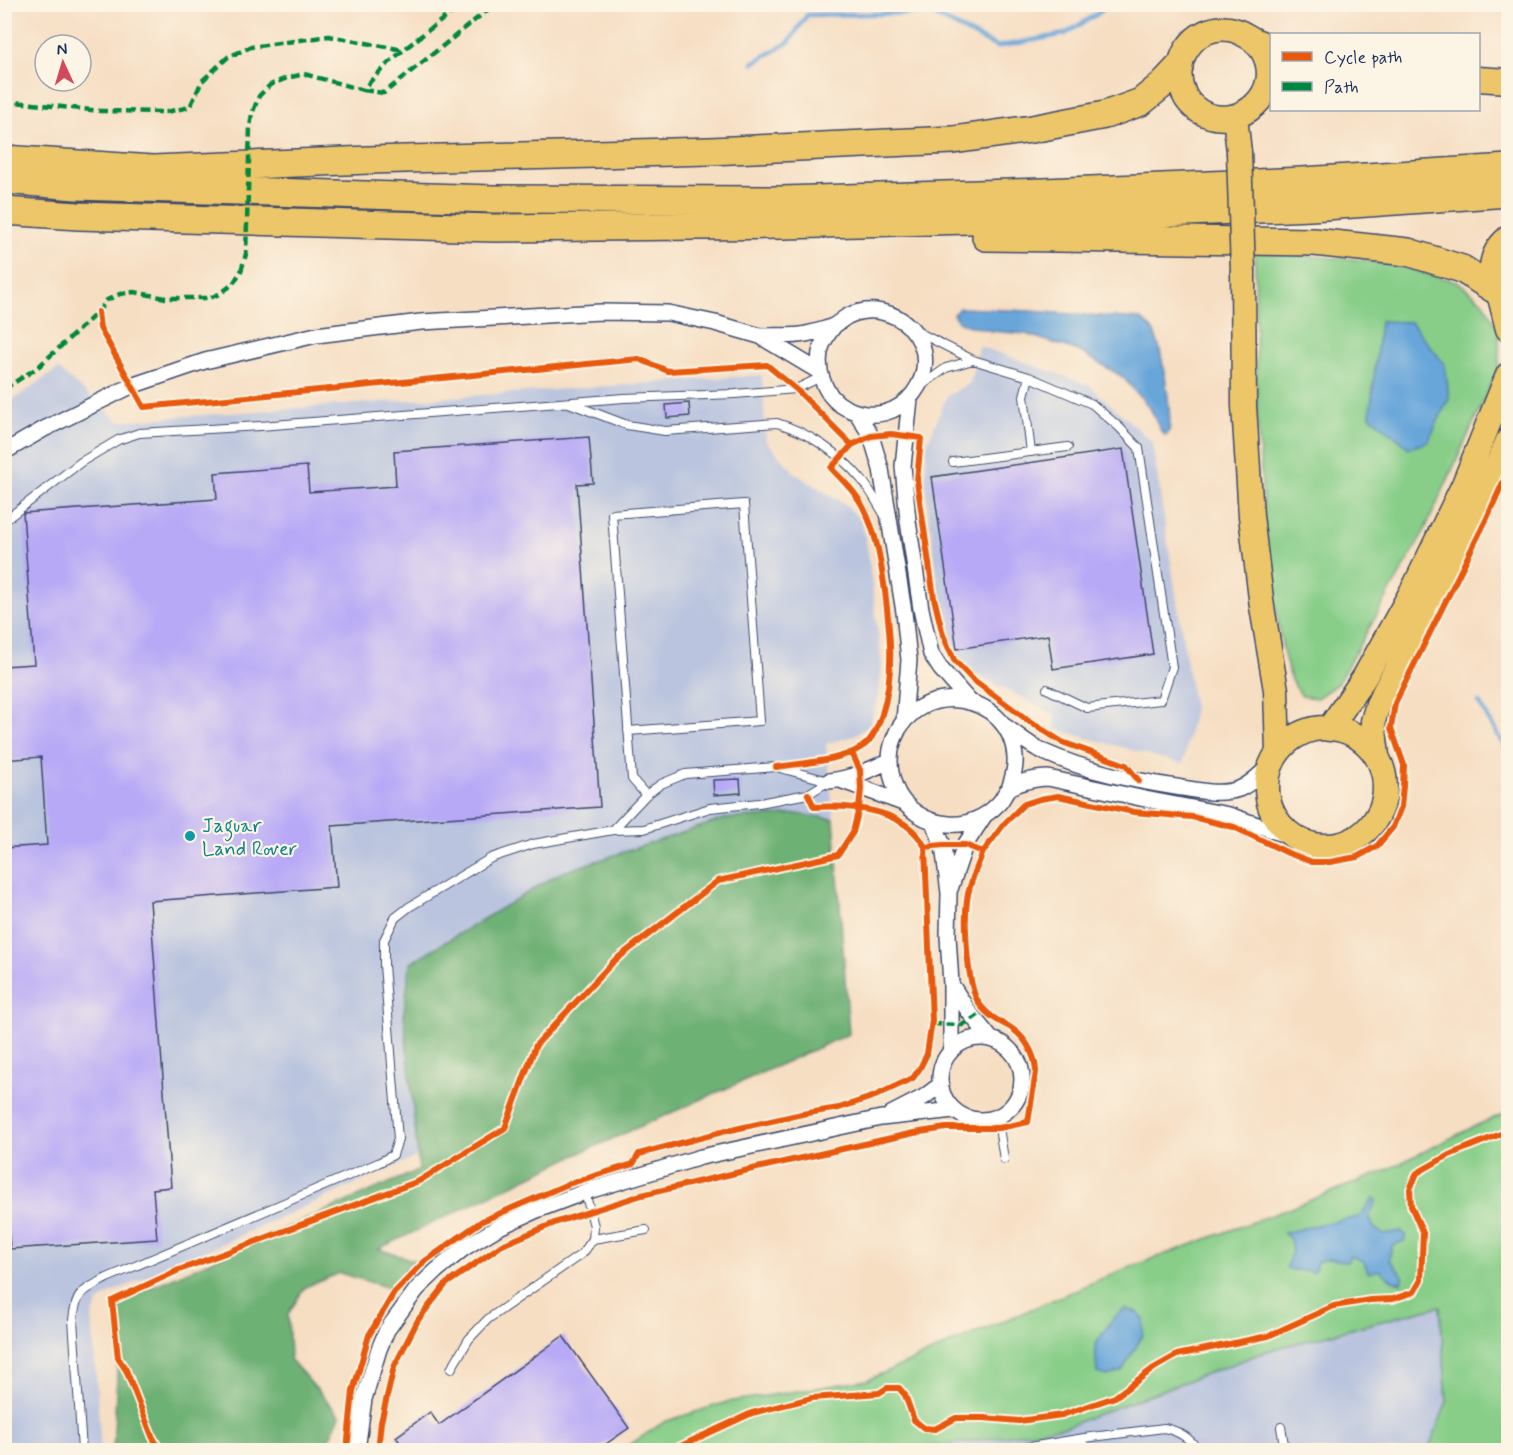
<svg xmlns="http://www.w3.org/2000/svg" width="1513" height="1455" font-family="Mynerve,sans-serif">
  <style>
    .industrial { fill: #bac4de }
    .green { fill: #88ce89; stroke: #527e74; stroke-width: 1.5 }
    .forest { fill: #6eb175; stroke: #44706a; stroke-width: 1.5 }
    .water { fill: #68a6da; stroke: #426a9c; stroke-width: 1.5 }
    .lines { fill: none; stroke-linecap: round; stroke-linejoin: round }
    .stream { stroke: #68a6da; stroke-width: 4.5 }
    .building { fill: #b7a9f6 }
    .service-casing { stroke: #3c496d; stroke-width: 10 }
    .minor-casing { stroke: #3c496d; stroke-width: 18 }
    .primary-casing { stroke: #3c496d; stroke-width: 27 }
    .trunk-casing { stroke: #3c496d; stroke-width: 27 }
    .motorway-casing { stroke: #3c496d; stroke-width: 30 }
    .service { stroke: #fff; stroke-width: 8 }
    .minor { stroke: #fff; stroke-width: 15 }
    .primary { stroke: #ecc669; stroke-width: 24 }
    .trunk { stroke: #ecc669; stroke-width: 24 }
    .motorway { stroke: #ecc669; stroke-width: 27 }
    .primary-bridge-casing { stroke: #3c496d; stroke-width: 27; stroke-linecap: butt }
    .primary-bridge { stroke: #ecc669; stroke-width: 24 }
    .quiet { stroke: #00873e; stroke-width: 4.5; stroke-dasharray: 9 4.5; stroke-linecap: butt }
    .cycleway-casing { stroke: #fcf5e5; stroke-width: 10 }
    .cycleway { stroke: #e8590c; stroke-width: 6 }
    .culture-dot { fill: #0f9aa8; stroke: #fcf5e5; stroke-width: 2 }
    .labels { text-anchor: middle; stroke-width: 4.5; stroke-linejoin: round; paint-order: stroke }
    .culture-label { font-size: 20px; fill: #0d838f; stroke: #fcf5e5; text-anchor: start }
  </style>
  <rect width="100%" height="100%" fill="#fcf5e5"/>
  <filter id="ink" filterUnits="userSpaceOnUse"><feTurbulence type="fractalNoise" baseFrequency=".0167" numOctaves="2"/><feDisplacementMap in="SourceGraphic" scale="12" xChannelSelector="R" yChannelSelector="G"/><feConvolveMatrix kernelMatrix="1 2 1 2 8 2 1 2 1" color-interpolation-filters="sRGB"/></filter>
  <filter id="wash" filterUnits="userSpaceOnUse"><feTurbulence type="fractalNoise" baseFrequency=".008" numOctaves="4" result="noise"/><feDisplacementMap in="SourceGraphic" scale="24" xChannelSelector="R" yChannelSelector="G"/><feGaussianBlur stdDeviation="1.35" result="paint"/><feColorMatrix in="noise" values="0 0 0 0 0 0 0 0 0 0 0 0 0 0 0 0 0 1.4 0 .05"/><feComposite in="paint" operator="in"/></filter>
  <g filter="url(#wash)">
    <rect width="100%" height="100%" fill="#f6dec3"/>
    <path class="industrial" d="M979 346 1089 385 1152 442 1194 708 1183 764 1055 729V715L975 674 951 648 943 623 925 485 927 444 947 396 970 383Z
      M58 369 119 421 762 375 766 441 796 474 846 505 862 522 868 552 882 665 878 700 869 726 853 736 826 744 834 819 797 814 724 819 561 873 410 963 404 1014 418 1156 113 1292 98 1302 92 1317 101 1450H5V405Z
      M1440 1306 1447 1402 1429 1450H913L1069 1426 1200 1367Z"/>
    <path class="green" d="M1255 252 1363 260 1401 267 1458 282 1484 303 1499 331V367L1422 536 1337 684 1317 698 1302 696 1291 680 1283 651 1267 556 1257 413Z
      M1508 1112V1450H1428L1447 1402 1440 1306 1270 1350 1093 1416 1069 1426 913 1450H622L664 1422 727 1402 867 1380 1117 1272 1288 1209 1385 1171 1473 1127Z"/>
    <path class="forest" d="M797 814 834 819 849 1034 569 1158 378 1249 414 1260 389 1288 340 1273 305 1287 288 1314 290 1359 340 1416 324 1450H113L118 1358 117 1302 419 1170 404 1014 410 963 560 873 724 819Z"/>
    <path class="water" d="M960 308 1030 311 1140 319C1144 322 1148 325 1151 328 1162 341 1172 414 1169 431L1166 435 1162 433 1150 408 1123 377 1079 351 1026 334 992 331 967 325 958 321 953 314Z
      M1380 321 1411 322 1445 365 1449 398 1428 442 1409 448 1370 416Z
      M1374 1198 1377 1200 1369 1216 1374 1228 1383 1234 1401 1231 1406 1235 1404 1241 1392 1246 1389 1259 1403 1276 1401 1283 1392 1280 1379 1270 1369 1273 1363 1261 1350 1256 1347 1262C1337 1259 1327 1257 1317 1262L1314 1272 1286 1269 1292 1251 1290 1239 1284 1233 1316 1225 1359 1217Z
      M1125 1309 1137 1312 1144 1320 1143 1335 1122 1371 1107 1376 1097 1373 1095 1345 1114 1317Z"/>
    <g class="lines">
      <path class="stream" d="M753 63 789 42 807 15 930 13 997 47 1065 34 1100 12 1108 4
        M1479 703 1508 752"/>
    </g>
    <g id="blocks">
      <path class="building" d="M689 403 690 416 667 418 666 405Z
        M589 437 593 483 577 484 600 807 332 826 337 887 150 901 171 1187 153 1189 157 1239 10 1249 6 1199H4V848L47 845 41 757 4 760V666L34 664 23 513 217 499 215 473 307 466 309 492 396 486 394 451Z
        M1123 449 1153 654 1053 669 1048 635 957 649 932 477Z
        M740 779 741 793 714 795 713 780Z
        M563 1336 629 1428 597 1450H405L396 1437 430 1412 439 1425Z"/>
    </g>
  </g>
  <g filter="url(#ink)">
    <use href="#blocks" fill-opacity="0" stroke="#3c496d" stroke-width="1.5"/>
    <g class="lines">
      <defs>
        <path id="service" d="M918 332 973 360 1029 377 1092 404 1119 427 1139 448 1172 667 1161 700 1087 708 1047 689
          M1029 377 1024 396 1031 452
          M921 386 946 368 973 360
          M569 403 627 425 665 431 777 423C808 432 840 454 861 479 870 489 877 503 884 514
          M953 462 1068 447
          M4 521 81 462 118 440 139 433 260 426 624 398 735 394 772 391 796 389 821 377
          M628 731 760 721 744 504 612 514 632 779 646 795
          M613 830 646 795 661 784 685 774 776 767 829 781
          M995 1118 999 1128 1004 1159
          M593 1239 646 1230
          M451 1369 469 1339 488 1319 583 1253 593 1239 594 1226 585 1192
          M1281 1427 1285 1450
          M1084 1438 1085 1450
          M82 1450 73 1320C76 1291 83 1291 107 1278L378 1163 393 1155 398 1139 384 965V940L395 918 409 907 491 858 533 844 613 830 644 829 710 808 759 803 808 794 829 781
          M1012 1450 1084 1438 1164 1428C1178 1431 1190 1437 1197 1450"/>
        <path id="minor" d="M760 336C775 335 792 337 806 334 815 332 825 330 833 326 838 324 842 319 848 316 870 306 894 311 911 328 949 369 901 435 846 408 824 397 814 368 822 345 825 338 829 332 834 326
          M910 399 903 466 908 521 921 609 931 654 940 668 969 701
          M857 413 871 436 881 469 904 612 909 660 904 721
          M4 452 44 429 131 386 205 361 316 335 421 322 601 312 668 313 715 323 760 336 820 372
          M1006 727C1018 735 1030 746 1044 752 1086 771 1131 780 1176 787 1196 790 1219 796 1239 789 1252 784 1262 772 1272 764
          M840 780 906 804
          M829 781C850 779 870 770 889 761
          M1009 789C1013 778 1016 768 1015 757 1011 692 917 677 894 739 888 755 889 771 895 787 903 809 927 823 949 824 967 826 986 817 998 804 1003 800 1004 793 1009 789 1016 782 1038 778 1048 778L1145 799 1229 815 1300 840
          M933 822 943 845 949 893 948 936 951 984V1050
          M950 889 965 845 984 816
          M951 984 969 1012 991 1039
          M940 1079a41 41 0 1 1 82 0a41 41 0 1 1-82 0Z
          M891 1114 924 1097 940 1085
          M357 1450 364 1399 379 1349 387 1330 417 1289 437 1270 464 1248 497 1228 537 1210 585 1192 701 1157 881 1118 954 1110"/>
        <path id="primary" d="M1235 117 1239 152
          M1243 272 1244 406 1251 516 1262 607 1276 690 1278 752
          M1500 297 1508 329
          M1267 787a59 59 0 1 1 118 0a59 59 0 1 1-118 0Z
          M1329 729 1364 678 1416 584 1464 484 1508 375
          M1377 756 1373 721 1378 704C1424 617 1470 531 1508 441"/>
        <path id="trunk" d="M1253 40C1256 43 1260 47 1262 50 1287 91 1239 135 1199 111 1193 107 1187 101 1184 94 1169 63 1193 24 1229 29 1239 30 1246 36 1254 40 1260 43 1266 45 1272 47
          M1478 79 1508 81
          M1508 238C1485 258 1488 285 1508 305"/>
        <path id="motorway" d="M4 159 153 169 369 160 710 151 953 140 1032 129 1105 115 1141 102 1163 84 1179 67
          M4 180 76 186 493 199 782 200 1044 192 1302 181 1508 168
          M4 211 78 216 494 228 785 225 1041 218 1311 207 1508 193
          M986 237 1314 242 1408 252 1462 269 1497 291"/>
      </defs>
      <use href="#service" class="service-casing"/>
      <use href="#minor" class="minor-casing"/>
      <use href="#primary" class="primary-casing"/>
      <use href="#trunk" class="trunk-casing"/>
      <use href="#motorway" class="motorway-casing"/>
      <use href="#service" class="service"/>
      <use href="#minor" class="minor"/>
      <use href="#primary" class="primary"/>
      <use href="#trunk" class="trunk"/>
      <use href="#motorway" class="motorway"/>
      <defs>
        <path id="primary-bridge" d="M1239 152 1243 272"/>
      </defs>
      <use href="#primary-bridge" class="primary-bridge-casing"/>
      <use href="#primary-bridge" class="primary-bridge"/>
      <path class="quiet" d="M363 90 384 93 495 4
        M4 101 101 111 166 112 190 107 202 81 228 57 251 47 329 36 403 50
        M4 389 37 368 98 312 107 300 120 294 134 292 166 298H210L221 293 233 284 241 271 246 254 250 127 252 114 259 96 270 85 287 78 304 74 363 90C391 56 428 31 463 4
        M932 1024 962 1025 974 1018 985 1010"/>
      <defs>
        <path id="cycleway" d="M98 312 100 328 144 407 639 359 668 371 767 365 796 389 852 445 831 468C842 480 856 492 863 507 877 533 881 563 885 591 890 632 895 674 882 714 879 724 875 734 868 742 849 761 802 763 776 767
          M852 445 871 436 891 434 921 438 917 481 934 598 943 635 954 660 972 679 1029 721 1062 742 1126 765 1139 781
          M925 847 943 845H965L983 852 1004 824 1024 804 1040 799 1058 796 1134 812 1192 817 1234 827 1288 853 1312 862H1330L1357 857 1377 846 1393 827 1401 807 1403 786 1404 765 1391 728 1395 703 1487 518 1508 471
          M160 1450 152 1436 126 1370 118 1358 112 1301 179 1270 419 1181 505 1128 536 1045 614 961 718 881 838 855 853 832 859 808 861 789 860 770 852 753
          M347 1450 353 1391 369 1335 394 1293 424 1262 482 1221 568 1184 633 1164 639 1154 722 1132 802 1114 839 1108 875 1096 913 1078 920 1068 927 1054 932 1021 925 847C906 809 852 805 814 807L808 794
          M378 1450 381 1422 394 1367 418 1320 446 1284 502 1245 557 1222 642 1195 748 1170 914 1133 946 1128H999L1028 1122C1030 1109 1032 1097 1034 1085 1034 1081 1036 1076 1036 1071 1035 1053 1024 1035 1008 1026 996 1020 984 1013 977 1000 967 980 964 923 967 900 969 883 977 868 983 852
          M672 1450 752 1413 812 1398 879 1393 887 1388H899L905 1395 914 1420 924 1428 935 1429 956 1418H984L1019 1421 1062 1415 1115 1397 1154 1368 1177 1355 1268 1336 1334 1306 1370 1300 1393 1299 1414 1292 1421 1280 1423 1233 1411 1206 1410 1189 1417 1173 1449 1155 1508 1131"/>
      </defs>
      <use href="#cycleway" class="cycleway-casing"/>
      <use href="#cycleway" class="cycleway"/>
    </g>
  </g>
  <circle class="culture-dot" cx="190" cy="836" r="6"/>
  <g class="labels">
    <g class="culture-label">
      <text x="202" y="832">Jaguar<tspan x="202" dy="23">Land Rover</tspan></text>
    </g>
  </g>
  <rect width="1513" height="1455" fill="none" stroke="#fcf5e5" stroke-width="24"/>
  <rect x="1270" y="33" width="210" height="78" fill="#fcf5e5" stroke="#a2a6af" stroke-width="1.5"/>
  <rect x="1282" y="52" width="30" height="9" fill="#e8590c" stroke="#a2a6af" stroke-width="1.5"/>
  <text x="1324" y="63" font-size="18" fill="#1b2f5e">Cycle path</text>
  <rect x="1282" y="82" width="30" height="9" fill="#00873e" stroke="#a2a6af" stroke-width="1.5"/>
  <text x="1324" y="93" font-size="18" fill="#1b2f5e">Path</text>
  <g transform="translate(63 63) rotate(356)"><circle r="28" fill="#fcf5e5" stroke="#a2a6af" stroke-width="1.5"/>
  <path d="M0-4.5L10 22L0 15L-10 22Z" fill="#d1495b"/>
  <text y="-9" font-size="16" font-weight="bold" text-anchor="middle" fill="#1b2f5e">N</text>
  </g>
</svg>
